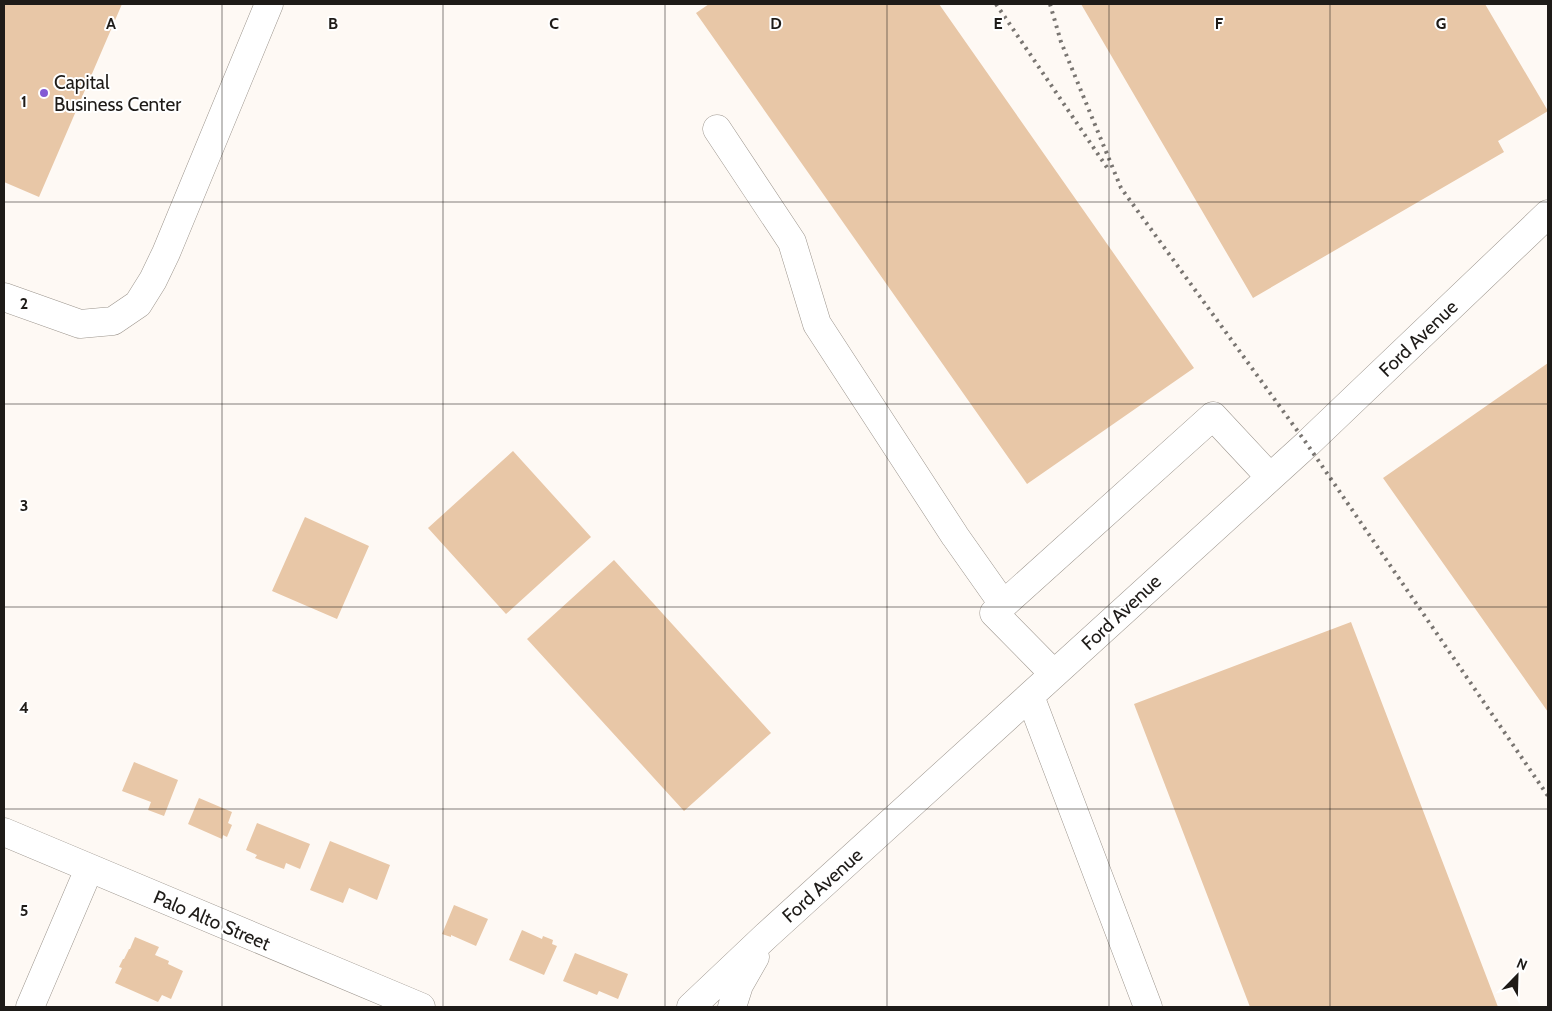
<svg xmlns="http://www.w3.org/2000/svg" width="1552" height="1011" font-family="Cabin,sans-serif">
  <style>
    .building { fill: #e8c7a7 }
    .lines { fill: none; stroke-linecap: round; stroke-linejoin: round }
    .minor-casing { stroke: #9c958d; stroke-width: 29 }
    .minor { stroke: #fff; stroke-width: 28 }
    .rail { stroke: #797571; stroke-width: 4; stroke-dasharray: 2.5 5; stroke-linecap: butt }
    .grid { fill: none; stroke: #1e1b18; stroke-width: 1; stroke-opacity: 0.55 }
    .poi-dot { fill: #825ad4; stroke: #fff; stroke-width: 2 }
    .labels { text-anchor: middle; stroke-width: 4; stroke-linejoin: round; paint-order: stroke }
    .poi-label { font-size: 19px; fill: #1e1b18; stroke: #fff; text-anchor: start }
    .street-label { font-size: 19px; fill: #1e1b18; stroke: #fff }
    .grid-label { font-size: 16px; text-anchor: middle; font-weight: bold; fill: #1e1b18; stroke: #fff; stroke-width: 4; stroke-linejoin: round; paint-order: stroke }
  </style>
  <rect width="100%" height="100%" fill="#fef9f4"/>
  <path class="building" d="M4 4H122L39 197 4 182Z
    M709 4H939L1194 368 1027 484 696 13Z
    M1081 4H1485L1548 111 1498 141 1504 152 1253 298Z
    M1548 363V712L1383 478Z
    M513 451 591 537 506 614 428 528Z
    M305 517 369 546 337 619 272 591Z
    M614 560 771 733 684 811 527 639Z
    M1351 622 1498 1007H1250L1134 704Z
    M134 762 178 780 164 816 148 810 151 802 122 791Z
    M199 798 232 812 228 823 232 825 227 837 223 835 222 839 188 824Z
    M257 823 310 844 300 869 286 863 284 869 255 858 257 855 246 850Z
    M330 841 390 865 377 900 349 888 343 903 310 890Z
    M454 905 488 919 476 946 451 935V937L442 934Z
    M522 930 542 939 543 936 553 940 552 944 557 946 544 975 509 960Z
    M135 937 159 947 155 955 169 961 168 964 183 971 171 999 162 995 158 1002 115 983 122 968 119 967 123 959H124L129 949H130Z
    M575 953 628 974 618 999 599 991 597 995 563 981Z"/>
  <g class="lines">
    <defs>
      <path id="minor" d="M717 129 792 242 817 324 955 536 1003 604
        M4 297 80 324 113 321 138 304 153 280 166 253 269 4
        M1054 674 994 613 1213 416 1269 476
        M1030 696 1148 1007
        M4 832 421 1007
        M30 1007 89 869
        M691 1007 766 936 1307 444 1548 214
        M732 1007 739 985 755 957"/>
    </defs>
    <use href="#minor" class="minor-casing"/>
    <use href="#minor" class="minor"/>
    <path class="rail" d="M996 4 1108 169
      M1050 4 1061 42 1121 188 1307 444 1548 796"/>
  </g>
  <path class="grid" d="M222 4V1007M443 4V1007M665 4V1007M887 4V1007M1109 4V1007M1330 4V1007M4 202H1548M4 404H1548M4 607H1548M4 809H1548"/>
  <circle class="poi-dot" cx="44" cy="93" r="5"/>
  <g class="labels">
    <g class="poi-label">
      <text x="54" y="89">Capital<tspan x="54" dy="22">Business Center</tspan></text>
    </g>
    <g class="street-label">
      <text transform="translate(1418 338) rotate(-44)" y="7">Ford Avenue</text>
      <text transform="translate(1121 612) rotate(-43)" y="7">Ford Avenue</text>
      <text transform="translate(822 885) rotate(-42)" y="7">Ford Avenue</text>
      <text transform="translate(212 920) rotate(23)" y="7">Palo Alto Street</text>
    </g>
  </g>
  <g class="grid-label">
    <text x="111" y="29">A</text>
    <text x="333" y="29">B</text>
    <text x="554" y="29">C</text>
    <text x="776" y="29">D</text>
    <text x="998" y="29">E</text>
    <text x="1219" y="29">F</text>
    <text x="1441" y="29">G</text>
    <text x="24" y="107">1</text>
    <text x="24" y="309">2</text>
    <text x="24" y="511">3</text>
    <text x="24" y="713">4</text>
    <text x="24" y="916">5</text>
  </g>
  <rect width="1552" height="1011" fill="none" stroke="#1e1b18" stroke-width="10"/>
  <g transform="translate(1517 976) rotate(23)" stroke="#ffffff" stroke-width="4" paint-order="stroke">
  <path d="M0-4L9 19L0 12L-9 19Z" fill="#1e1b18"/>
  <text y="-8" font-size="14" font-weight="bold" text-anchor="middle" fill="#1e1b18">N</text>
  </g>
</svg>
